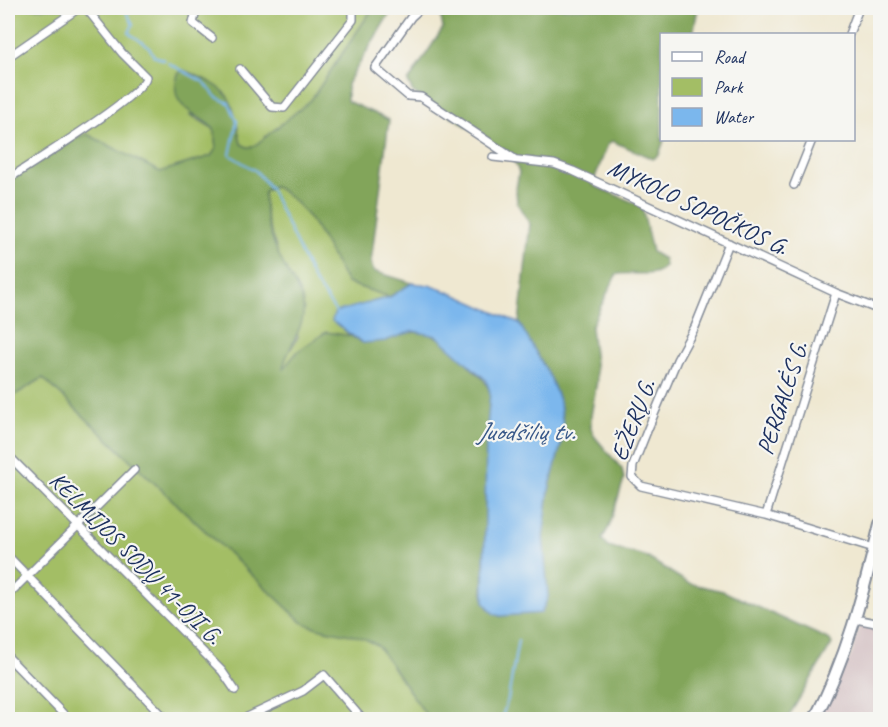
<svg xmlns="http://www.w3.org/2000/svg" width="888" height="727" font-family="Caveat,sans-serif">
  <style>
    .industrial { fill: #d2bec1 }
    .green { fill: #a3be65; stroke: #5f7662; stroke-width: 1.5 }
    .forest { fill: #82a55a; stroke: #4e6a5c; stroke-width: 1.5 }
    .water { fill: #7bb7ed; stroke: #4b73a6; stroke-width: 1.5 }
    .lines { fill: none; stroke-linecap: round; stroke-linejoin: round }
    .stream { stroke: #7bb7ed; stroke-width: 2 }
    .street-casing { stroke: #858c98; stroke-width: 10 }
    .primary-casing { stroke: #858c98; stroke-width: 14 }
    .street { stroke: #fff; stroke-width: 7 }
    .primary { stroke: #fff; stroke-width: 10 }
    .labels { text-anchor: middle; stroke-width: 4.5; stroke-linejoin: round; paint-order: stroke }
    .street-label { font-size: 24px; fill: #1b2f5e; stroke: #f6f6f2 }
    .water-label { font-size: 26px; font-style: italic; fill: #385889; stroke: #f6f6f2 }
  </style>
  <rect width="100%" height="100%" fill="#f6f6f2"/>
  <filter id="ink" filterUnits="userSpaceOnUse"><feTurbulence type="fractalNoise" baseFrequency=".0167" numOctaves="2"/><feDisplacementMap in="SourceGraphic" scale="12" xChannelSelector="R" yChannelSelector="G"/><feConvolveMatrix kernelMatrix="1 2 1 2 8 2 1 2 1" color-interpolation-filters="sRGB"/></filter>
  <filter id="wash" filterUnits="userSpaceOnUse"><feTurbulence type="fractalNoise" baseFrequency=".008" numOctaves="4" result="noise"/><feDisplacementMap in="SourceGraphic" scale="24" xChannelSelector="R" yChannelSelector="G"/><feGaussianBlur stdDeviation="1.35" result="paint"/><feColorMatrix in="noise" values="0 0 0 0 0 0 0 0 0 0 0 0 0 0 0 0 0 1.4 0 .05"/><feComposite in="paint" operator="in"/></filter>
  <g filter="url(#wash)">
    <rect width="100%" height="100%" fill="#efe8d1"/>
    <path class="industrial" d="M859 626 880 629V719L816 720 852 653Z"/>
    <path class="green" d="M12 8H373L311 100 253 147H247L241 144 238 129 189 114 214 129 216 149 211 156 160 172 87 134 72 140 8 182V11Z
      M274 186C311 206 326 248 347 283L390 297 372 302 333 321 351 336 326 332 298 351 283 370 284 360 298 337C292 311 288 285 280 260 273 236 264 218 264 192Z
      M43 378 302 622C328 628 356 631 378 646L429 719H8V399Z"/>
    <path class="forest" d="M373 8H393L347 84V101L389 120 371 262 373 271 412 283 390 297 347 283C326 248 311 206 274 186L264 192C264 221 273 246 287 271 292 280 299 290 302 299 310 324 285 349 283 369L298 351 326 332 351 336 363 343C410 331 434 320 468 364 477 376 484 375 490 392L483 594 488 608 500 616 545 565 543 537 549 489 564 433 560 403 550 377 519 323 530 224 517 203 516 189 519 172 511 154 413 92 408 82 443 28 439 8H698L693 34H662V140H664L659 155 653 159 612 141 608 144 592 185 642 206 652 252 664 259 665 266C655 280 631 270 616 275L591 327 597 381 591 416V428L595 437 622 469 624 479 609 527 602 539 608 547 645 556 688 583 723 591 830 640 832 644 787 719H429L378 646C354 630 326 635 302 622L43 378 8 399V182L72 140 87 134 160 172 211 156 216 149 214 129C196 112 167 108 178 74L183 70C233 90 231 94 241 144L247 147H253L311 100Z"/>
    <path class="water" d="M412 283 429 285 454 294 519 323 550 377 560 403 564 433 549 489 543 537 548 597 541 613 500 616 494 614 484 602 486 442 490 392 486 380 437 336 413 331 385 341 363 343 332 321 335 312 390 297Z"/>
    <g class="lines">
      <path class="stream" d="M124 8 133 24 129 33 149 47 154 56 164 60
        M168 63 204 82 216 97 229 103 237 121 230 155 256 171 270 188 314 281 336 312
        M501 720 508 699 518 640"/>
    </g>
  </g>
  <g filter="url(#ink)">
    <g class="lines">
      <defs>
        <path id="street" d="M209 8 196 11 193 23 212 38
          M421 8 411 17 375 68 408 96 421 97 513 158
          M849 34 859 8
          M8 57 79 8
          M240 69 272 107 284 108 353 20V8
          M493 157 554 164 573 171 836 293 880 310
          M8 179C29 165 144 95 146 77L122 53 86 8
          M794 185 812 140
          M729 243 695 327 677 360 647 431 633 466 632 477 641 486 766 515 874 548
          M8 455 222 671 235 690
          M766 515 836 293
          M8 556 164 717
          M8 595 134 470
          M856 619 880 624
          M8 657 69 720
          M241 720 303 691 324 675 363 720"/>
        <path id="primary" d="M814 720C848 656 863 593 880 524"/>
      </defs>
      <use href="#street" class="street-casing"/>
      <use href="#primary" class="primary-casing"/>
      <use href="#street" class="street"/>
      <use href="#primary" class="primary"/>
    </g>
  </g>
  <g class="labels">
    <g class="street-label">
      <text transform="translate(698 207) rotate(25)" y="8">MYKOLO SOPOČKOS G.</text>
      <text transform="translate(782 398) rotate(-72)" y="8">PERGALĖS G.</text>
      <text transform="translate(633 420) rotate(-69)" y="8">EŽERŲ G.</text>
      <text transform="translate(136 558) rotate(45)" y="8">KELMIJOS SODŲ 41-OJI G.</text>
    </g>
    <g class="water-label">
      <text x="526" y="440">Juodšilių tv.</text>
    </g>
  </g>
  <rect width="888" height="727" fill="none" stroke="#f6f6f2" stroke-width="30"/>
  <rect x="660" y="33" width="195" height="108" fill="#f6f6f2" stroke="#9ea6b7" stroke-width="1.5"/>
  <rect x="672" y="52" width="30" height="9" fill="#ffffff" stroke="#9ea6b7" stroke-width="1.5"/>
  <text x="714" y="63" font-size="18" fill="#1b2f5e">Road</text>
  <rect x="672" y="78" width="30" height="18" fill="#a3be65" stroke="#9ea6b7" stroke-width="1.5"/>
  <text x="714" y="93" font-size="18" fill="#1b2f5e">Park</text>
  <rect x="672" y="108" width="30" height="18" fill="#7bb7ed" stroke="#9ea6b7" stroke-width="1.5"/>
  <text x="714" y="123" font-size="18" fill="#1b2f5e">Water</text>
</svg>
